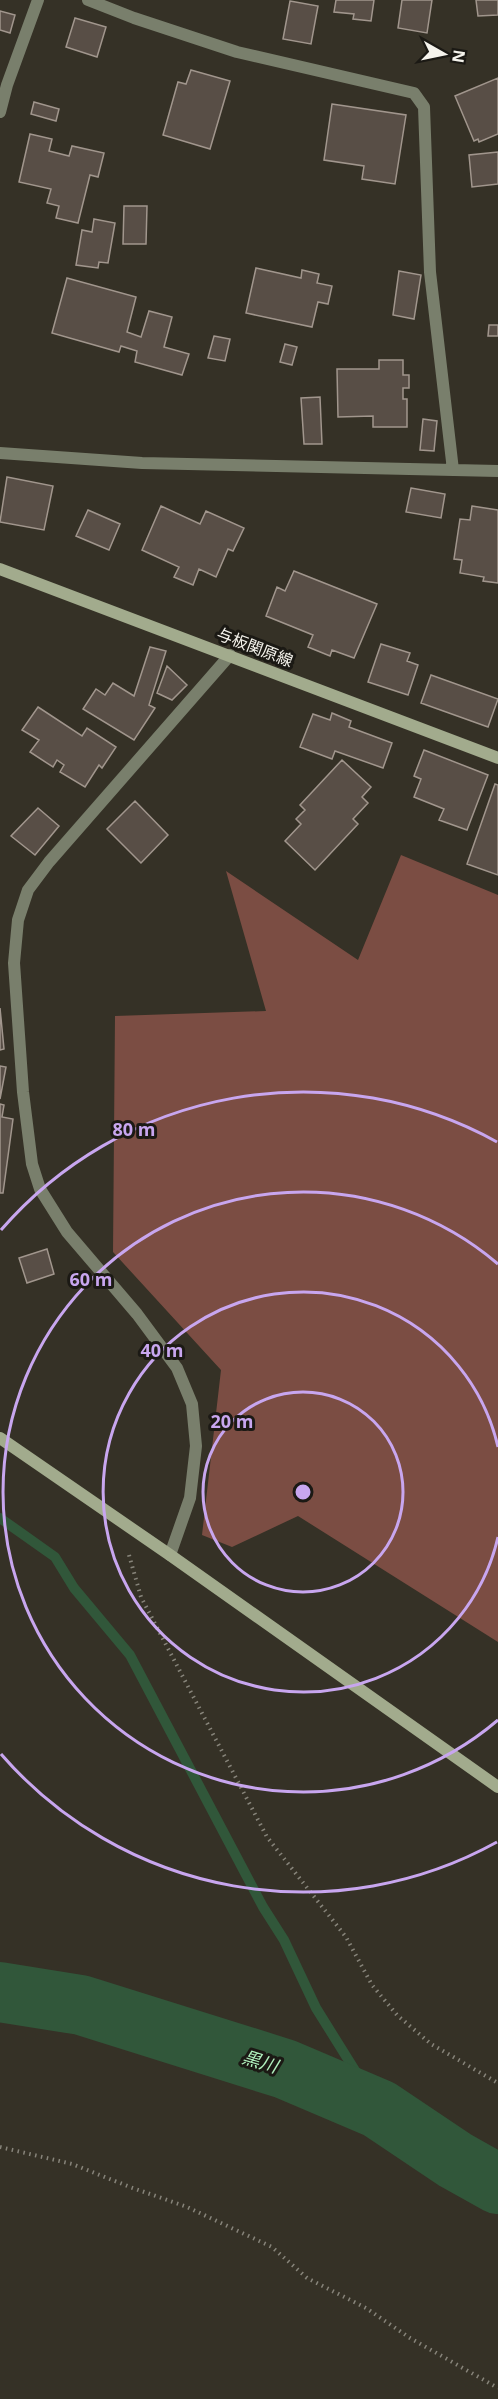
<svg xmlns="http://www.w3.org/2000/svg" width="498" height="2399" font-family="'Open Sans','Noto Sans JP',sans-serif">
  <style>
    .forest { fill: #7b4d43 }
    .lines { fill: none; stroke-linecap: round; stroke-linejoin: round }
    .stream { stroke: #31573a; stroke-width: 10 }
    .river { stroke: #31573a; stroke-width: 60 }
    .building { fill: #584e46; stroke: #a1968d; stroke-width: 1.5 }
    .path { stroke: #87847a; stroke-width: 4; stroke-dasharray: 1.5 4.5; stroke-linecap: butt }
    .street { stroke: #797f6c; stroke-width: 12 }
    .secondary { stroke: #a2ab8d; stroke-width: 12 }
    .ring { fill: none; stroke: #c8a6ef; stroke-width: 3 }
    .labels { text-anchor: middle; stroke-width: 6; stroke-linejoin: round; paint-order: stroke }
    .street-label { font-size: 16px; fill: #f5f3ec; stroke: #1b1914 }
    .water-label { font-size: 18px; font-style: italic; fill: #b1f1be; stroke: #1b1914 }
    .centre { fill: #c8a6ef; stroke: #1b1914; stroke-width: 3 }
    .ring-label { font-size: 18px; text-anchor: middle; font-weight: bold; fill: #c8a6ef; stroke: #1b1914; stroke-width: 6; stroke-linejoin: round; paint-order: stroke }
  </style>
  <rect width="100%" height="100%" fill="#353126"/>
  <path class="forest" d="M401 855 498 895V1642L298 1516 232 1547 202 1535 221 1370 113 1252 115 1016 266 1011 226 871 358 960Z"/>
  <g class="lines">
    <path class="stream" d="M0 1518 55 1557 74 1588 130 1655 263 1907 284 1940 316 2008 379 2109"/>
    <path class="river" d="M0 1992 81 2005 285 2069 379 2109 455 2160 498 2184"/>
  </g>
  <path class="building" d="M336 0H374L371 21 353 19 354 14 334 12Z
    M402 0H432L427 33 398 28Z
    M476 0H498V15L478 16Z
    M290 1 318 6 311 44 283 39Z
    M0 11 15 15 10 33 0 30Z
    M75 18 106 27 97 57 66 47Z
    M191 70 230 81 210 149 163 135 178 82 186 84Z
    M498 78V134L479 142 478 139 474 141 455 96Z
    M34 102 59 109 56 121 31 114Z
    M332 104 406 115 395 184 362 179 364 166 324 160Z
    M30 134 52 139 49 151 69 156 72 146 104 153 98 177 90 175 78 223 56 218 59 206 47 203 51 189 19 182Z
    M498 152V184L472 187 469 155Z
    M124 206H147L146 244H123Z
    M94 219 115 223 108 263 99 262 98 268 76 265 82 230 92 232Z
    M256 268 301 278 302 270 319 274 317 283 332 286 328 304 318 302 312 327 246 313Z
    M399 271 421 275 414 319 393 315Z
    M67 278 136 297 127 332 141 337 149 311 172 317 164 347 189 354 182 375 135 362 137 351 121 346 119 352 52 333Z
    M489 325H498V336H488Z
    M214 336 230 339 225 361 208 358Z
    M285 344 297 347 292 365 280 362Z
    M379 360H403V375H409V388H403V399H407V427H373V416L338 417 337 369H379Z
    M320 397 322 444H304L301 398Z
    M423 419 437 421 434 451 420 450Z
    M7 477 53 486 44 530 0 522Z
    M411 488 445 494 441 518 406 512Z
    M161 506 200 524 206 511 244 528 233 551 228 549 216 577 199 569 193 585 174 577 179 567 142 550Z
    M472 506 498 510V583L483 581 484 577 460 573 462 560 454 559 460 519 470 520Z
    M88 510 120 524 109 550 76 536Z
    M294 571 377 604 354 658 332 650 330 656 308 647 313 635 266 616 277 587 285 591Z
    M381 644 410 653 407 661 418 665 408 695 368 682Z
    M150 647 166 651 149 705 155 708 134 740 83 709 96 689 105 695 113 683 134 696Z
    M167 666 187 685 172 700 157 693Z
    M431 675 498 699 488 727 421 703Z
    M38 707 82 736 87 728 116 747 102 768 99 765 85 787 60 772 64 765 57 760 53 767 30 752 39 740 22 730Z
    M332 713 351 721 349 727 392 743 383 768 335 751 332 759 300 747 313 714 330 720Z
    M424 750 488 775 467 830 439 820 444 809 414 797 421 779 414 776Z
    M342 760 371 787 362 797 368 803 353 819 358 824 315 870 285 841 301 824 296 819 305 810 300 805Z
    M495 784 498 785V875L467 864Z
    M135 801 168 835 141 863 107 829Z
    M38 808 59 826 35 855 11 836Z
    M0 1008 4 1049 0 1050Z
    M0 1066 6 1067 0 1099Z
    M0 1104 4 1105 2 1117 13 1119 3 1193H0Z
    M47 1249 54 1274 27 1283 19 1258Z"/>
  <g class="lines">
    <path class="path" d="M129 1555 141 1597 267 1837 346 1937 372 1985 397 2015 431 2044 498 2083
      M0 2147 72 2164 130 2187 187 2207 272 2247 307 2278 366 2308 410 2338 498 2388"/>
    <path class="street" d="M88 0 134 18 237 52 414 93 424 107 430 272 453 470
      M0 112 7 85 38 0
      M0 453 142 463 498 471
      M170 1555 190 1498 196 1446 192 1404 177 1368 137 1314 67 1232 40 1189 32 1164 23 1092 14 963 18 920 28 890 49 862 230 655"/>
    <path class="secondary" d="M0 569 498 758
      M0 1438 170 1555 498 1787"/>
  </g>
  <g class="ring">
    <circle cx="303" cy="1492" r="100"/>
    <path d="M498 1537A200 200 0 1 1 498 1447"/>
    <path d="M498 1720A300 300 0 1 1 498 1264"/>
    <path d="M497 1842A400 400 0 0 1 1 1754M1 1230A400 400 0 0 1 497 1142"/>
  </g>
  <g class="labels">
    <g class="street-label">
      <text transform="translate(255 647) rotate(21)" y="6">与板関原線</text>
    </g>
    <g class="water-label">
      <text transform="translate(260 2062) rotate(17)" y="6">黒川</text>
    </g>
  </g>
  <circle cx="303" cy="1492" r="9" class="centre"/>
  <g class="ring-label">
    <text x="134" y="1136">80 m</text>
    <text x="91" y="1286">60 m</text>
    <text x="162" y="1357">40 m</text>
    <text x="232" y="1428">20 m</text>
  </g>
  <g transform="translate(444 54) rotate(99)" stroke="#1b1914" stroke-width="4.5" paint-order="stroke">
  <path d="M0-4.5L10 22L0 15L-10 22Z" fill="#f5f3ec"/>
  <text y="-9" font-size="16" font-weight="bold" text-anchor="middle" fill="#f5f3ec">N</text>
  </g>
</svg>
